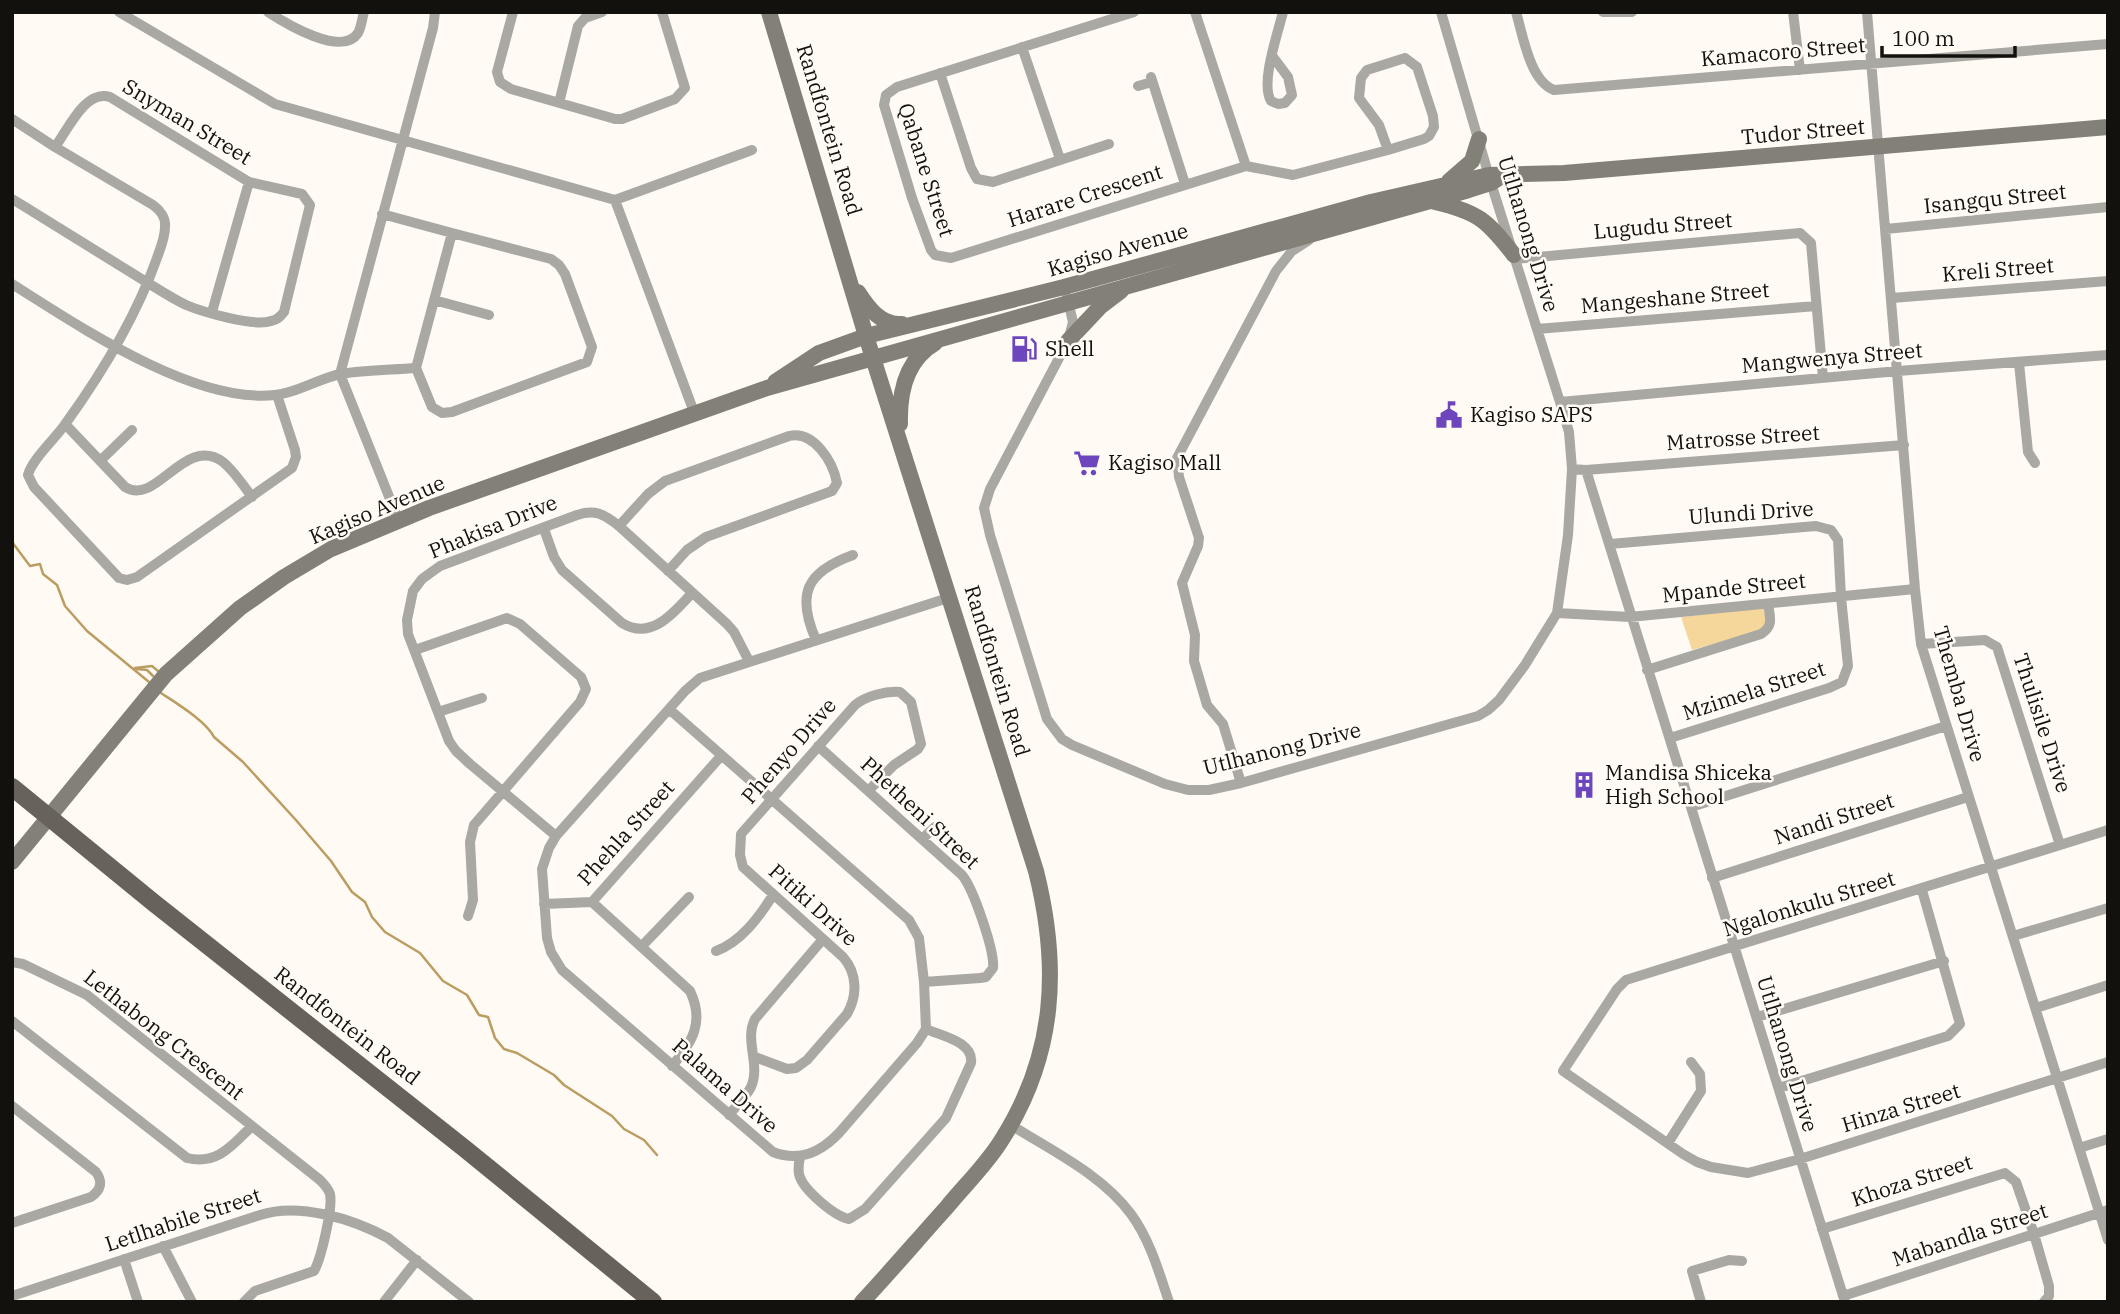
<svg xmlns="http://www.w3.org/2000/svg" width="2120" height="1314" font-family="'IBM Plex Serif',serif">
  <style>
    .green { fill: #f5d79c }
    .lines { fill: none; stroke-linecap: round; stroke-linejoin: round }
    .stream { stroke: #bb9d61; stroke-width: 2.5 }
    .street { stroke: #aaa8a3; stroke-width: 10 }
    .secondary { stroke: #838078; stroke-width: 16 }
    .primary { stroke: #68635a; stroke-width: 18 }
    .labels { text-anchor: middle; stroke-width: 5; stroke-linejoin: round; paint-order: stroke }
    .street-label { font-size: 21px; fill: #13110d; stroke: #fffbf4 }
    .poi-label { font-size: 21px; fill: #13110d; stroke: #fffbf4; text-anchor: start }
  </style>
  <rect width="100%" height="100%" fill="#fffbf4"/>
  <path class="green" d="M1763 607 1767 621 1759 631 1692 650 1681 617Z"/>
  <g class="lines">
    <path class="stream" d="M12 542 30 566 40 564 43 574 57 585 65 606 87 631 149 682
      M135 668 152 666 158 671
      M137 669 147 670 153 676
      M161 693C176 703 206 721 214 737L243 762 295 819 331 861 352 892 365 902 372 917 385 932 420 953 443 981 467 995 479 1015 488 1017 495 1038 504 1049 517 1053 554 1075 564 1085 612 1116 624 1129 644 1140 657 1155"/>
    <path class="street" d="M119 12 275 104 615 200 694 412
      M268 12C285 23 342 58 358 33 361 28 362 19 364 12
      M513 12 497 72 500 82 511 89 615 119H622L675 99 685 88 662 12
      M1134 12 897 87 886 95 884 105 912 198 931 250 935 255 951 258 1246 166
      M1195 12 1246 166
      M1516 12C1523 36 1530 81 1554 90L2108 44
      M1603 12H1632
      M1793 12 1800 70
      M1867 12 1915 589 1921 644 2108 1240
      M1022 47 1060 159
      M1273 57 1288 77 1292 95 1285 103 1278 104 1271 101C1260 83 1278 33 1283 12
      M1405 58 1417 67 1433 116 1434 127 1429 136 1424 139 1388 150 1379 125 1359 98 1361 78 1367 70Z
      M940 73 971 168 977 179 993 182 1109 144
      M1151 77 1185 184
      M1138 86 1152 82
      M559 103 578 26 585 18 602 12
      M12 119 55 147
      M1246 166 1293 175 1388 150
      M12 199 22 205 148 283C161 291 173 299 186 305 203 312 254 327 271 321 277 320 280 317 284 312L310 205 302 194 249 182 110 97C85 89 68 130 55 147L153 205C160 210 166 218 165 227 165 238 160 249 157 258 136 317 102 373 66 423 56 438 32 459 28 475L34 487 119 578 127 580 137 577 292 468 296 457 295 450 277 395
      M615 200 752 150
      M382 214 452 233
      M1886 229 2108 207
      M452 233 551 259 559 265 565 274 592 347 587 362 452 412 442 413 432 407 416 368Z
      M1515 259 1800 233 1811 243 1823 378
      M12 284C79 326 193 404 275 395 298 393 319 378 341 374 365 370 391 370 416 368
      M1067 297 1073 322 1068 341 990 489 984 508 990 535 1047 719 1062 739 1072 745 1165 784 1188 790H1209L1241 783 1478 716 1488 710 1499 700 1525 665 1557 613 1568 535 1572 469 1569 432 1560 402 1491 183 1441 12
      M1892 298 2108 281
      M434 300 489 315
      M212 312 249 182
      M1537 329 1816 306
      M2019 363 2028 452 2035 463
      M1560 402 1898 371 2108 355
      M65 424 125 487C157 507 184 434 223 462 234 471 243 485 252 497
      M100 461 132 430
      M1572 469 1586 470 1845 1302
      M1586 470 1904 445
      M398 519 340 374 433 28 435 12
      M619 526 648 494 665 481 789 436C814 430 833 462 837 483L832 491 706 537 687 550 668 571
      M544 529 554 557 562 570 622 623C651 641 674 613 692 593
      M1610 544 1816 526 1831 530 1838 540 1841 597 1848 666 1842 682 1829 688 1670 738
      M1557 613 1630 617 1915 589
      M816 640C796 594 806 572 853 555
      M1921 644 1985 640 1997 647 2060 845
      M415 650 507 618 520 624 581 677 586 689 580 702 474 825 470 842 473 900 468 916
      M1647 670 1761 634C1774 626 1770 617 1768 604
      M669 709 909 920 919 938 924 982 926 1029 917 1043 839 1133C820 1153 799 1162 773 1152L562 970 551 952 547 938 542 869 549 848 556 836 685 691 700 678 951 597
      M438 712 482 698
      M818 746 962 875C973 888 995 951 993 968L986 977 980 978 924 982
      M1241 783 1223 724 1207 705 1194 661 1195 635 1182 583 1198 546 1199 538 1179 477 1177 458 1276 271 1292 251 1309 240
      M1691 807 1946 726
      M2108 830 1626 980 1617 989 1563 1071 1683 1154 1697 1162 1711 1167 1748 1173 1800 1159 2108 1062
      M556 836 470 764 456 751 449 741 408 634 407 620 413 591 422 579 440 566 577 515C595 509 604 514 619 526L727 624 734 632 749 661
      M922 839 935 827
      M1712 878 1968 797
      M592 902 690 991C705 1022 692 1043 672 1066
      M544 904 592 902 721 756
      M2013 936 2108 908
      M642 946 689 897
      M716 951C741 942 759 917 773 895
      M12 962 23 964 87 995 320 1180C324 1184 328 1188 330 1194 333 1208 321 1259 314 1271L255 1291 244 1302
      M2036 1008 2108 985
      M1757 1017 1944 961
      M12 1021 187 1158C217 1165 232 1146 251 1127
      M755 1057 787 1069 796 1068 807 1060 847 1014C858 995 857 973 843 957L743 867 740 855 741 834 855 705C866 696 885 691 900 692L911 702 921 744 918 749 894 765 868 791
      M1779 1088 1948 1036 1960 1024 1922 890
      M12 1106 96 1172C103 1182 101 1190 91 1197L12 1223
      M729 1115C736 1106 746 1097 751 1087 761 1065 744 1040 755 1019L823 939
      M1011 1125C1052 1151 1101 1174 1131 1214 1150 1240 1159 1272 1169 1302
      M1668 1143 1701 1091 1700 1074 1691 1062
      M2079 1148 2108 1139
      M800 1157C799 1162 798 1169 799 1174 802 1189 834 1216 849 1219L865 1209 946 1118 971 1063C974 1042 942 1036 926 1029
      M1822 1229 2005 1173 2016 1182 2034 1234 2049 1286V1296L2044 1302
      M163 1246 192 1302
      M124 1259 138 1302
      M12 1296 260 1215C299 1202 353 1219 388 1238L469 1302
      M1843 1296 2108 1210
      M384 1302 417 1260
      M1701 1302 1692 1271 1729 1260 1742 1261"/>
    <path class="secondary" d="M769 12 866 336 1036 871C1060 967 1056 1055 1001 1141 986 1165 965 1185 947 1207 919 1238 891 1271 862 1302
      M1449 181 1472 161 1479 139
      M1435 202C1478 212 1487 220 1514 255
      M858 292C869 309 881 325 902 324
      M1068 341 1100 307 1121 291
      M775 382 819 353 866 336 1064 287 1371 202 1489 175 1564 173 2108 127
      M900 424C899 393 906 360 935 343
      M12 862 166 674 240 608 284 577 331 549 429 508 767 388 1469 190 1491 183 1502 176"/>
    <path class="primary" d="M12 787 154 903 464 1148 653 1302"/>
  </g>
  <defs>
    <symbol id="fuel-bare" viewBox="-9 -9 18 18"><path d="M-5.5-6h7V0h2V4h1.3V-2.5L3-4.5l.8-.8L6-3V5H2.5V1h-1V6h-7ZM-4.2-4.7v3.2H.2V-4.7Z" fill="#6d46be" stroke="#fffbf4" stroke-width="2.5" paint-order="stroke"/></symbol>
    <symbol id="civic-bare" viewBox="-9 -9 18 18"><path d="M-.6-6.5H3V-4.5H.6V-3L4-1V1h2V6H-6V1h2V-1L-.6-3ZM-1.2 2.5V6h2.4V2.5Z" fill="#6d46be" stroke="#fffbf4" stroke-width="2.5" paint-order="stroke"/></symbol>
    <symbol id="supermarket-bare" viewBox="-9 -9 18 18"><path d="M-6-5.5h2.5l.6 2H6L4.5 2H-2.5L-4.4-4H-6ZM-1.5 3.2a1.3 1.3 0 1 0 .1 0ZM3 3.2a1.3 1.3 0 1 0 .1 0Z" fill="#6d46be" stroke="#fffbf4" stroke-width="2.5" paint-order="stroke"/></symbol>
    <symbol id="building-bare" viewBox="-9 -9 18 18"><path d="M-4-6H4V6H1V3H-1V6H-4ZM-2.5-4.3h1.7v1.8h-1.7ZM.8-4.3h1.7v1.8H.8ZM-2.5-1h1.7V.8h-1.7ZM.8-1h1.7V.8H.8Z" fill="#6d46be" stroke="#fffbf4" stroke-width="2.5" paint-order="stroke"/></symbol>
  </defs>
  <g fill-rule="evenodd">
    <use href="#fuel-bare" x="1005" y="330" width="38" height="38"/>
    <use href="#civic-bare" x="1430" y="396" width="38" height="38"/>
    <use href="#supermarket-bare" x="1068" y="444" width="38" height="38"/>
    <use href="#building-bare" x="1565" y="766" width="38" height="38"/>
  </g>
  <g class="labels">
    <g class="street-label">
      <text transform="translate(1783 52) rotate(-5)" y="7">Kamacoro Street</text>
      <text transform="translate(187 122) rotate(31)" y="7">Snyman Street</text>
      <text transform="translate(829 130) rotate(73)" y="7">Randfontein Road</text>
      <text transform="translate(1803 132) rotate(-5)" y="7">Tudor Street</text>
      <text transform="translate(926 170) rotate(72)" y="7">Qabane Street</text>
      <text transform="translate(1085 196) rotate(-18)" y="7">Harare Crescent</text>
      <text transform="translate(1995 199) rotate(-6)" y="7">Isangqu Street</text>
      <text transform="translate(1663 226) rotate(-5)" y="7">Lugudu Street</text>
      <text transform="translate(1528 234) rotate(73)" y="7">Utlhanong Drive</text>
      <text transform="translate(1118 250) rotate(-16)" y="7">Kagiso Avenue</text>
      <text transform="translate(1998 270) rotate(-5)" y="7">Kreli Street</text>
      <text transform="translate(1675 298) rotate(-5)" y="7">Mangeshane Street</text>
      <text transform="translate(1832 358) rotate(-5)" y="7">Mangwenya Street</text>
      <text transform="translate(1743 438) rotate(-4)" y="7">Matrosse Street</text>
      <text transform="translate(377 510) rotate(-23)" y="7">Kagiso Avenue</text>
      <text transform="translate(1751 513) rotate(-4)" y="7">Ulundi Drive</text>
      <text transform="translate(493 527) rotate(-22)" y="7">Phakisa Drive</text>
      <text transform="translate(1734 588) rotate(-6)" y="7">Mpande Street</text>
      <text transform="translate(997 671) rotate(73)" y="7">Randfontein Road</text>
      <text transform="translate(1754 691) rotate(-18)" y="7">Mzimela Street</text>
      <text transform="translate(1959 694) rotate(74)" y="7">Themba Drive</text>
      <text transform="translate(2042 723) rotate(72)" y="7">Thulisile Drive</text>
      <text transform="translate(1282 749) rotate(-14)" y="7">Utlhanong Drive</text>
      <text transform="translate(789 751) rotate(-49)" y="7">Phenyo Drive</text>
      <text transform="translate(920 813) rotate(43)" y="7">Phetheni Street</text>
      <text transform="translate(1834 819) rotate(-18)" y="7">Nandi Street</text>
      <text transform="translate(626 833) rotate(-48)" y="7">Phehla Street</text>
      <text transform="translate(1809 904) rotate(-17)" y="7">Ngalonkulu Street</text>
      <text transform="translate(813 905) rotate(42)" y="7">Pitiki Drive</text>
      <text transform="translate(347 1026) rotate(38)" y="7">Randfontein Road</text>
      <text transform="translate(164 1035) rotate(38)" y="7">Lethabong Crescent</text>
      <text transform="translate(1787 1054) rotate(73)" y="7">Utlhanong Drive</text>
      <text transform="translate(725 1086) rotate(41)" y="7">Palama Drive</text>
      <text transform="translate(1901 1108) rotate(-17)" y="7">Hinza Street</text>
      <text transform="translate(1912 1181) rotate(-18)" y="7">Khoza Street</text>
      <text transform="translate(183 1220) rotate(-18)" y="7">Letlhabile Street</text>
      <text transform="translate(1970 1235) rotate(-18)" y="7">Mabandla Street</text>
    </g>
    <g class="poi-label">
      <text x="1045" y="356">Shell</text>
      <text x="1470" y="422">Kagiso SAPS</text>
      <text x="1108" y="470">Kagiso Mall</text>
      <text x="1605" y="780">Mandisa Shiceka<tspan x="1605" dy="24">High School</tspan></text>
    </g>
  </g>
  <rect width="2120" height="1314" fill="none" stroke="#13110d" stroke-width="28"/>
  <path d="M1882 46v10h133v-10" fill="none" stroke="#13110d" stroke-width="3.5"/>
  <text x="1892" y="46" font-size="21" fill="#13110d" stroke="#fffbf4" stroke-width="5" paint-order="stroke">100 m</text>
</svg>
